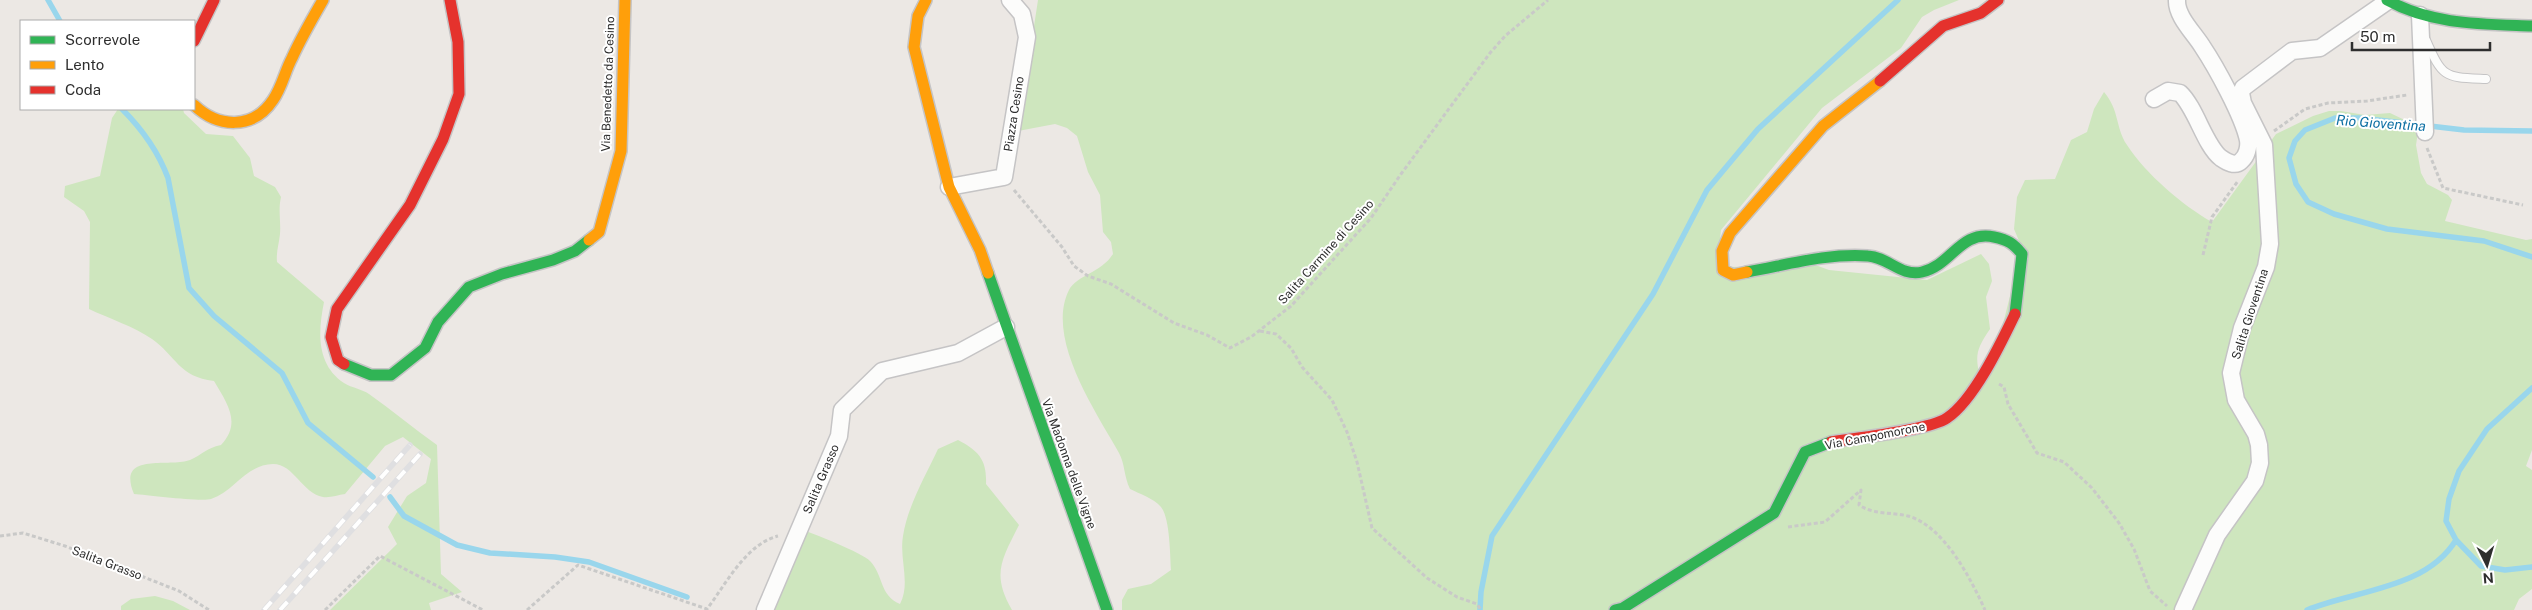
<svg xmlns="http://www.w3.org/2000/svg" width="2532" height="610" font-family="'Public Sans',sans-serif">
  <style>
    .green { fill: #cee6be }
    .lines { fill: none; stroke-linecap: round; stroke-linejoin: round }
    .stream { stroke: #99d6ec; stroke-width: 5.5 }
    .lane-casing { stroke: #c5c4c5; stroke-width: 10 }
    .street-casing { stroke: #c5c4c5; stroke-width: 19 }
    .fast-casing { stroke: #c5c4c5; stroke-width: 14 }
    .slow-casing { stroke: #c5c4c5; stroke-width: 14 }
    .jam-casing { stroke: #c5c4c5; stroke-width: 14 }
    .path { stroke: #c9c9c8; stroke-width: 3; stroke-dasharray: 4 2.5; stroke-linecap: butt }
    .lane { stroke: #fcfcfb; stroke-width: 8 }
    .street { stroke: #fcfcfb; stroke-width: 16 }
    .fast { stroke: #30b455; stroke-width: 11 }
    .slow { stroke: #ff9f0a; stroke-width: 11 }
    .jam { stroke: #e5322d; stroke-width: 11 }
    .rail-casing { stroke: #dfdfe1; stroke-width: 5.5 }
    .rail { stroke: #fff; stroke-width: 4; stroke-dasharray: 11; stroke-linecap: butt }
    .labels { text-anchor: middle; stroke-width: 4; stroke-linejoin: round; paint-order: stroke }
    .street-label { font-size: 12px; fill: #2e2e2e; stroke: #fff }
    .water-label { font-size: 14px; font-style: italic; fill: #0d6fa3; stroke: #fff }
  </style>
  <rect width="100%" height="100%" fill="#ece8e4"/>
  <path class="green" d="M1038 0H1959L1934 10 1922 17 1901 48 1822 108 1721 230 1717 267 1818 266 1829 270 1927 280 1981 254 1989 264 1992 281 1986 297 1990 329C1975 351 1975 356 1981 382L1993 364 2022 248 2014 229 2017 197 2025 180 2055 179 2071 140 2087 132 2094 109 2104 92C2120 111 2115 127 2127 145 2146 174 2182 205 2212 222L2276 134 2313 116 2329 111H2341L2365 115 2390 113 2411 123 2418 132 2416 145 2421 173 2427 184 2448 195 2452 200 2445 221 2526 240 2532 239V450L2526 466 2532 470V589L2519 599 2514 610H1122V600L1128 589 1151 584 1171 570C1170 555 1170 518 1161 507 1153 498 1140 494 1130 489 1124 477 1125 464 1119 453 1096 412 1045 338 1069 290 1077 275 1101 273 1113 254L1111 242 1103 232 1100 195 1088 172 1077 136 1067 128 1055 124 1018 131Z
    M118 109H183L184 113 206 134 233 136 250 158 254 176 275 187 281 197C278 210 281 221 280 234 279 244 276 252 277 262L324 302C318 332 316 364 344 383 352 388 362 389 369 394 392 410 414 429 437 445L441 574 462 592 429 603 431 610H330L397 544 388 527 407 496 426 483 431 459 403 437 385 446 345 494C338 495 330 498 323 497 302 493 294 464 273 464 245 465 235 491 211 499 201 502 148 495 134 494 116 451 169 468 190 460 202 455 206 448 221 445 242 423 227 403 214 381 179 377 176 356 152 339 135 327 108 318 89 309L90 222 84 211 64 197 65 186 100 176 112 118Z
    M958 440C979 451 987 460 986 484L1019 525C1002 559 991 574 1012 610H773L800 529C812 533 863 553 870 561 884 576 879 595 900 604 911 583 899 559 903 536 908 505 925 477 938 449Z
    M155 596 173 601 190 610H121V606L131 599Z"/>
  <g class="lines">
    <path class="stream" d="M48 0 60 21
      M122 109C142 129 158 151 168 178L189 288 214 316 282 373 308 423 373 477
      M2532 131 2464 130 2361 118H2335L2305 130 2295 141 2289 158 2296 184 2308 202 2334 214 2387 229 2484 241 2532 257
      M2532 388 2487 429 2459 471 2449 499 2446 521 2456 540 2481 566 2505 570 2532 567
      M390 497 404 516 457 545 490 553 555 557 589 562 687 597
      M1480 610 1481 592 1492 536 1653 294 1707 190 1758 129 1898 0
      M2307 610C2356 590 2426 589 2456 540"/>
    <defs>
      <path id="lane" d="M2426 40C2443 79 2445 77 2486 79"/>
      <path id="street" d="M2420 15 2425 132
        M2154 99 2168 91 2180 93C2196 108 2205 146 2221 158 2227 162 2235 167 2241 161 2247 156 2249 147 2248 140 2243 116 2216 67 2202 46 2194 33 2176 16 2177 0
        M949 187 1004 177 1027 37 1022 14 1010 0
        M765 610 839 436 842 410 882 371 958 353 1006 327
        M2183 610 2217 535 2255 481 2260 463 2259 445 2256 434 2236 400 2231 373 2242 328 2266 267 2270 244 2264 145 2243 103 2241 93 2243 88 2292 51 2320 48 2388 1"/>
      <path id="fast" d="M2387 0C2432 25 2482 24 2532 26
        M1747 272C1787 265 1827 253 1868 256 1888 257 1901 277 1922 272 1952 265 1960 230 1994 237 2008 240 2013 243 2022 254L2015 314
        M988 273 1107 610
        M344 364 371 375H391L425 348 438 322 469 287 502 274 553 260 575 251 589 240
        M1615 610 1623 608 1774 513 1805 452 1831 442"/>
      <path id="slow" d="M926 0 918 16 914 47 949 187 980 250 988 273
        M194 105C218 128 253 130 273 100 282 87 285 71 292 58 301 38 312 19 323 0
        M589 240 599 232 621 151 625 0
        M1747 272 1733 275 1723 270 1722 251 1730 233 1823 126 1880 81"/>
      <path id="jam" d="M194 41 214 0
        M1880 81 1943 26 1981 13 1998 0
        M344 364 338 360 331 337 337 309 410 205 443 139 459 94 458 42 450 0
        M1831 442C1855 438 1930 430 1947 418 1974 400 2001 343 2015 314"/>
    </defs>
    <use href="#lane" class="lane-casing"/>
    <use href="#street" class="street-casing"/>
    <use href="#fast" class="fast-casing"/>
    <use href="#slow" class="slow-casing"/>
    <use href="#jam" class="jam-casing"/>
    <path class="path" d="M2274 131 2305 109 2328 103 2367 101 2407 95
      M2427 148 2443 188 2523 205
      M1014 190 1062 247 1074 266 1088 276 1111 284 1174 323 1207 335 1230 348 1251 337 1291 306 1371 218 1401 174 1490 53 1505 36 1548 0
      M2203 255 2212 217 2238 181
      M1260 331 1276 334 1291 348 1302 367 1332 400 1347 432 1357 462 1372 528 1427 578 1457 597 1477 604 1481 610
      M1999 384 2004 387 2008 404 2037 453 2064 462 2092 488 2119 523 2134 549 2150 591 2167 606
      M1788 527 1825 522 1861 490 1859 505C1874 515 1892 512 1908 516 1944 526 1971 579 1985 610
      M0 536 23 533 65 546 179 591 209 610
      M325 610 380 556 483 610
      M527 610 578 565 707 609C726 584 746 544 778 536"/>
    <use href="#lane" class="lane"/>
    <use href="#street" class="street"/>
    <use href="#fast" class="fast"/>
    <use href="#slow" class="slow"/>
    <use href="#jam" class="jam"/>
    <defs>
      <path id="rail" d="M264 610 410 445
        M280 610 420 454"/>
    </defs>
    <use href="#rail" class="rail-casing"/>
    <use href="#rail" class="rail"/>
  </g>
  <g class="labels">
    <g class="street-label">
      <text transform="translate(608 84) rotate(-88)" y="4">Via Benedetto da Cesino</text>
      <text transform="translate(1014 114) rotate(-81)" y="4">Piazza Cesino</text>
      <text transform="translate(1326 252) rotate(-48)" y="4">Salita Carmine di Cesino</text>
      <text transform="translate(2250 314) rotate(-72)" y="4">Salita Gioventina</text>
      <text transform="translate(1875 436) rotate(-11)" y="4">Via Campomorone</text>
      <text transform="translate(1069 464) rotate(70)" y="4">Via Madonna delle Vigne</text>
      <text transform="translate(821 479) rotate(-67)" y="4">Salita Grasso</text>
      <text transform="translate(107 563) rotate(21)" y="4">Salita Grasso</text>
    </g>
    <g class="water-label">
      <text transform="translate(2381 123) rotate(4)" y="5">Rio Gioventina</text>
    </g>
  </g>
  <rect x="20" y="20" width="175" height="90" fill="#ffffff" stroke="#ababab"/>
  <rect x="30" y="36" width="25" height="8" fill="#30b455" stroke="#ababab"/>
  <text x="65" y="45" font-size="15" fill="#2e2e2e">Scorrevole</text>
  <rect x="30" y="61" width="25" height="8" fill="#ff9f0a" stroke="#ababab"/>
  <text x="65" y="70" font-size="15" fill="#2e2e2e">Lento</text>
  <rect x="30" y="86" width="25" height="8" fill="#e5322d" stroke="#ababab"/>
  <text x="65" y="95" font-size="15" fill="#2e2e2e">Coda</text>
  <g transform="translate(2487 565) rotate(175)" stroke="#ffffff" stroke-width="4" paint-order="stroke">
  <path d="M0-4L9 19L0 12L-9 19Z" fill="#2e2e2e"/>
  <text y="-8" font-size="14" font-weight="bold" text-anchor="middle" fill="#2e2e2e">N</text>
  </g>
  <path d="M2352 42v8h138v-8" fill="none" stroke="#2e2e2e" stroke-width="2.5"/>
  <text x="2360" y="42" font-size="15" fill="#2e2e2e" stroke="#ffffff" stroke-width="4" paint-order="stroke">50 m</text>
</svg>
